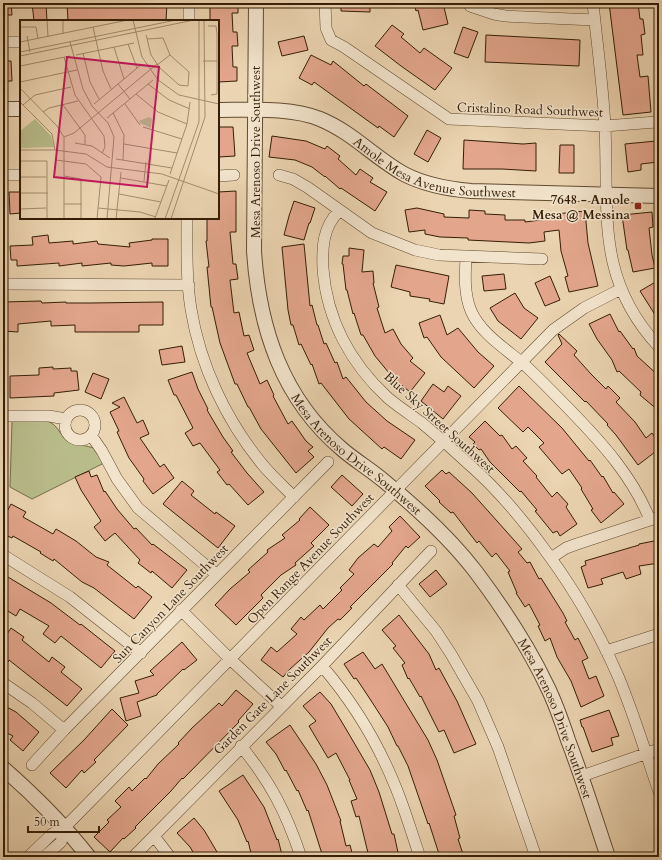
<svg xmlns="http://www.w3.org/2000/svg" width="662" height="860" font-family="Cardo,serif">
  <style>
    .green { fill: #b8bc8a; stroke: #766c48 }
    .building { fill: #e3a68d; stroke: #351d05 }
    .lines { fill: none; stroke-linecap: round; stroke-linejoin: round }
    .minor-casing { stroke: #624b30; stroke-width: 12 }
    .tertiary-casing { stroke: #624b30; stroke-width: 16 }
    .minor { stroke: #f2e3cc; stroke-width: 11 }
    .tertiary { stroke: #f2e3cc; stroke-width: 14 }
    .poi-dot { fill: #8f2418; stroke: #f2e3cc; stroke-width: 1.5 }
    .labels { text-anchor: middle; stroke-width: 3; stroke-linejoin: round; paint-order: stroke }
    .street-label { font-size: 13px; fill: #351d05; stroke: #f2e3cc }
    .poi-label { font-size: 13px; font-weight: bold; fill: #351d05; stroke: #f2e3cc; text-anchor: end }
    .inset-road { fill: none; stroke: #a28b6c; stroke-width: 1 }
    .view { fill: #c2185b; fill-opacity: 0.15; stroke: #c2185b; stroke-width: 2 }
    .inset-edge { fill: none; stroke: #351d05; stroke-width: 2 }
  </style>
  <rect width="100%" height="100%" fill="#ebd4b1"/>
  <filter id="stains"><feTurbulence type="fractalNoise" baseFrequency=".005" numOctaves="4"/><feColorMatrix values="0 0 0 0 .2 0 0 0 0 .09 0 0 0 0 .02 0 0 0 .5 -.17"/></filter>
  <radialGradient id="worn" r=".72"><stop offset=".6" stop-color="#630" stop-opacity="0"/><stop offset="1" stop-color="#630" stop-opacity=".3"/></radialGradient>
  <path class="green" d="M12 421H48C60 427 59 435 68 441 74 445 87 445 96 449L104 463 32 499 10 487Z"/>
  <path class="building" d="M3 3H11L12 15H3Z
    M32 3H46L47 21H34Z
    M67 3H167L166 21H68Z
    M210 3H238V13H232L233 32H237L238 46H232L233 67H237V81L218 82V21H210Z
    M341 3H370V12L341 11Z
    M414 3H443L448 24 423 30 418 10 416 11Z
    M609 3H638L640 19H643L645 34 641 35 643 55H637L640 77 648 76 651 112 623 115Z
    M392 25 404 34 401 37 420 53 424 48 452 68 435 90 401 66 375 46Z
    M463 27 478 32 468 58 454 53Z
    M486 35 580 40 579 66 485 62Z
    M304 36 308 50 282 56 278 42Z
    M311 55 331 65 333 61 364 86 366 84 408 116 394 137 379 126 378 128 314 82 312 85 299 78Z
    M3 61H11L12 81H3Z
    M218 127H233L235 156 219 157Z
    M427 130 441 138 428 162 414 154Z
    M272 136 306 141 325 149 327 146 340 156 338 159 356 175 360 169 373 178 370 182 387 192 375 211 341 188 340 189 325 176V177L312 167 295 160 269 157Z
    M464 140 523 144 536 143V171L502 169H463Z
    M656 141 658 162 641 164V170L628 172 625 144Z
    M560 145H574V173H559Z
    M236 191V232H230L233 264H236L238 279 230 280 234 313 239 312 244 336 249 335 254 350 247 353 260 384 267 380 274 395 273 396 288 424 292 421 306 441 313 447 308 451 314 457 296 473 261 429 249 407H248L237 384H235L220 343 212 307H211L207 267H209L206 241H207V218H218V192Z
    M9 192H21V213L10 214Z
    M294 201 315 208 310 223H309L304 240 284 235 289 216Z
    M417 208 444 214V217L469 218V210L485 211V214L505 215V220H525V222L556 218V214L585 211 588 243 598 286 569 292 565 277 568 276 561 251 559 230 544 232 545 241 529 243 468 240V238L440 237 425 234V230L409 232 405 210Z
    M652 212 653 227 649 228 652 255 655 268 633 272 628 250H627L622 215Z
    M48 235 49 243 73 241V244L97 241 98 244 130 247 129 243 152 240V239H168V266H152V263L124 266 111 265V263L82 266V263L59 266V263L17 266V260H11L10 246 33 245 32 237Z
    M304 244 310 306 312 305 317 325H318L324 344 326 343 335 363 337 362 343 379 346 377 366 402 387 421 415 440 401 459 384 447 382 449 349 419 321 383 319 384 312 364 311 365 301 344 299 345 293 325H291L288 310 282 247Z
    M349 248 364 250 362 272 373 271 374 283H373L379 307 377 308 385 333 393 329 401 344 413 358 410 361 425 373 410 392 394 379 375 356 363 335H361L354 313 353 314 347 290H346L343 264H342L343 256H349Z
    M396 265 449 276 444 304 429 301 430 299 410 296V292L391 287Z
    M504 274 506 289 484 291 482 276Z
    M550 276 560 300 545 306 535 283Z
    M659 280V321L640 291Z
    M515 293 524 308 538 318 521 339 498 321 490 308Z
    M41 301 42 303 66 302V303H91L163 302V325H139V332H75V325L51 326V321L18 324V332L3 331V302Z
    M610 314 619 332 620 331 633 349 634 348 637 356 659 376V411L640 395 641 392 619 371 617 372 612 360 597 339 589 324Z
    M440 315 447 335 458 328 478 352 494 366 474 388 441 357 427 337 424 338 419 323Z
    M559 334 577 351 574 355 591 374 606 389 608 386 620 398 616 402 635 422 646 438 652 433 659 443V449L638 465 616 435 607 425 608 424 586 401 585 402 545 362 562 344 558 335Z
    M182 346 185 362 162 365 159 350Z
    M53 367V369L71 368V371H77L79 390 54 393V396L10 398V376L39 375V368Z
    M192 372 198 389 208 409 207 410 223 437 233 451 231 452 247 473 264 492 248 505 229 484 227 485 217 472 220 470 200 443 193 446 185 433 193 428 176 395H174L168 380Z
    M93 373 109 379 101 399 85 392Z
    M433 384 444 392 448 386 461 396 443 419 421 401Z
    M519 386 562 428 589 461 590 460 602 477 603 476 613 493 614 492 624 504 601 523 591 510 593 509 581 489 582 488 569 469 562 474 539 447 544 443 528 427 523 432 498 408Z
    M124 397 137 423 143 420 149 434 140 438 160 467 164 464 174 478 153 494 143 481 144 479 129 458 117 432 119 431 110 412 120 407 112 403Z
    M485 421 500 436 502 435 512 449 516 446 527 458 523 461 537 476 536 477 552 497 557 492 568 504 566 507 577 524 560 536 557 531 553 533 535 511 537 510 521 491 520 492 490 462 481 449 479 450 473 444 475 442 469 437Z
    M442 470 446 474 449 472 472 493 522 549 518 552 527 563 530 562 539 579 541 578 563 613 567 621 565 622 575 640 578 638 588 658 582 661 589 679 596 676 604 696 581 707 571 681 557 657 550 638 545 641 538 626 540 625 529 604 525 607 516 593H517L508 572 510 571 496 553 492 557 479 541 477 543 453 512 451 513 439 502 440 501 425 486Z
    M89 471 91 477 97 475 104 492 105 491 117 509 134 529 136 528 152 545 153 544 187 570 172 588 152 571 151 573 138 563 140 560 115 533 105 541 94 527 101 521 81 490 75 477Z
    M342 475 363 494 352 506 331 487Z
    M182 481 194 491 191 495 215 514 216 512 235 526 218 548 163 504Z
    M11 504 26 512 23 517 53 534 56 529 76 541 96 557 109 562 107 565 136 588 138 586 152 597 134 619 94 588 82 582 54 559 53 561 40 553 41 552 13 536 12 538 3 534V519Z
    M310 507 329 525 311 543 314 546 295 563 296 565 281 575 261 595 263 598 236 625 215 605 230 589 250 572 248 570 268 552 267 550 285 538 282 535 300 520 299 519Z
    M400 516 420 537 408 548 406 546 392 563 393 564 350 607 352 608 340 620 338 619 328 628 309 652 290 669 283 677 261 660 271 647 277 652 297 634 291 629 301 617 304 620 320 605 323 609 342 590 340 588 354 574 349 570 358 558 374 544 378 547 392 531 389 527Z
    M659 540V563L639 566 641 574 626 579 623 572 601 579 603 584 588 588 581 567 586 565 585 561 639 545V544Z
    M436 570 447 584 430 597 419 584Z
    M3 574 51 603 80 625 81 624 115 651 101 668 61 636 55 643 43 634 49 626 20 609 16 616 3 608Z
    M399 615 429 654 436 670 439 668 457 701 476 744 454 753 444 730 439 732 421 696 420 697 409 678 408 679 402 665 405 663 393 648 396 646 382 630Z
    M11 628 24 637 22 640 49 662 52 657 65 667 61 672 82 689 67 706 9 660 8 662 3 659V640Z
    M182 642 197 660 184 670 183 669 157 694V695L137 702 141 716 126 721 120 698 139 693 135 681 154 675 150 671Z
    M363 652 375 669 382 664 428 740 437 760 456 815 454 816 460 838 458 839 464 857H440L429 823 428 824 408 766 398 746H397L388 727 370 699 356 678 354 679 344 664Z
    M236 690 253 704 238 721 239 722 183 779 182 778 171 791 135 827 136 828 124 839 123 838 110 852 94 837 109 822 107 820 121 807 115 801 129 787 132 791 145 778 146 779 158 764 179 744 178 743 192 728 219 703 222 706Z
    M320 692 331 704 346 729 370 770 379 792 392 834H394L399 857H369L359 816 356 817 351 801 357 799 349 780H350L336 753 328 758 309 726 316 721 303 706Z
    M3 705 16 712 39 732 23 751 10 740 13 736 3 731Z
    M112 709 128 725 94 760 96 762 84 773 82 770 66 788 50 773 84 740Z
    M609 710 619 736 611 738 613 745 592 752 583 727H582L580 720Z
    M290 725 316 764 327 785 341 821H340L346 846 350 845 353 857H323L308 810 307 811 298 790 297 791 286 770 285 771 276 754 266 742Z
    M243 775 264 807 277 840 278 839 282 855 273 857H252L248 841 247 842 238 820 219 791Z
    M194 818 204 830 220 857H196L190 847 177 833Z"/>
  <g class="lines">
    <defs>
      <path id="minor" d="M189 3V21
        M325 3 326 28 331 40 344 47 449 119 605 126 656 122
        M469 3 470 6 494 14 505 16 595 20
        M593 3C597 44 603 86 605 127 609 213 595 278 659 347
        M3 42H21
        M3 175H21
        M279 175 293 179 307 187 372 233 415 250 439 255 542 259
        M218 176 234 175
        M339 211C323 227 322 247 323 269 327 320 351 364 388 398 399 407 411 415 422 423 439 437 456 452 472 467 501 493 528 526 550 557 577 594 600 635 618 676 634 714 646 754 659 792
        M187 218C187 248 186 279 191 309 200 365 226 420 262 464 272 476 283 486 294 497
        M466 257C465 275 464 294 471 311 482 336 510 351 529 369 543 382 556 396 570 410 602 443 633 477 650 520
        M3 284 189 285
        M65 425a15 15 0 1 1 30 0a15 15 0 1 1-30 0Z
        M3 416H49L66 419
        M91 435 102 451 117 479 138 508 217 575
        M3 555 70 597 141 653
        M551 558 566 548 577 544 659 517
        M398 585 436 631 451 654 478 701 498 747 536 857
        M181 610 231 660 281 706
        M606 651 659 634
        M322 666C353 702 378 743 396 788 405 810 412 834 420 857
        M3 683 32 703 64 730
        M241 746C271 783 286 812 301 857
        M32 765 64 730 328 462
        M582 776 659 749
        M154 836 170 857
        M28 857 52 834 65 827 553 330 584 308 621 289
        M44 857 61 842 65 827
        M133 857 322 666 431 551"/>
      <g id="tertiary">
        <path id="s1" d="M256 3 254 251C259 328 282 399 343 450 356 461 371 470 384 481 417 508 450 538 476 572 503 608 528 646 547 686 556 704 562 722 568 740 583 779 595 818 608 857"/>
        <path d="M3 109H21"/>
        <path id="s2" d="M218 110C250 110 291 107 320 119 352 132 375 158 404 174 425 185 448 189 471 191L659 196"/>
        <path d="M3 768C34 795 63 824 89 857"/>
      </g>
    </defs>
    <use href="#minor" class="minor-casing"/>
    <use href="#tertiary" class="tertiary-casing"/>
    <use href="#minor" class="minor"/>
    <use href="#tertiary" class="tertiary"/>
  </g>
  <rect class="poi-dot" x="634" y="202" width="8" height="8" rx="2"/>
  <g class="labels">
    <g class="street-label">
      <text transform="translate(530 109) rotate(2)" y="5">Cristalino Road Southwest</text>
      <text transform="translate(255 152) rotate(-90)" y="5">Mesa Arenoso Drive Southwest</text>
      <text dy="5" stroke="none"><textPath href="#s2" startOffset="231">Amole Mesa Avenue Southwest</textPath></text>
      <text transform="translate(440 422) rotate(42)" y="5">Blue Sky Street Southwest</text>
      <text dy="5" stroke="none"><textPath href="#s1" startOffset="485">Mesa Arenoso Drive Southwest</textPath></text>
      <text transform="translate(310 558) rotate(-46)" y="5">Open Range Avenue Southwest</text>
      <text transform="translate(170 603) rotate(-46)" y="5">Sun Canyon Lane Southwest</text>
      <text transform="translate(272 695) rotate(-45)" y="5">Garden Gate Lane Southwest</text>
      <text dy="5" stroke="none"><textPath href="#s1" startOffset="821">Mesa Arenoso Drive Southwest</textPath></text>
    </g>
    <g class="poi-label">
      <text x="630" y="204">7648 - Amole<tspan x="630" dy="15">Mesa @ Messina</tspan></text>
    </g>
  </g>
  <g transform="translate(20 20)">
    <rect width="199" height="199" fill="#ebd4b1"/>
    <path d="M129 97 132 99 131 108 120 103 119 101ZM15 99 31 116 34 127 0 128V111Z" fill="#b8bc8a"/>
    <path class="inset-road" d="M27 0 28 17M43 0V14M113 0 122 37 138 60 159 75 199 84M188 6H196L197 14V74L191 75M0 7H16L18 19M73 7 83 51 91 69M126 15 127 18 129 27 131 35 140 48 159 65 168 66 169 52 150 35 143 18 127 19M7 16 10 32M0 22 108 0M50 22 63 69 72 86 88 103 94 117 87 199M108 24 117 48M94 27 104 59M0 32 156 0M63 33 70 62 79 79M56 35 114 23M0 36 174 0M44 37 55 75 84 116 85 127 82 133M183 41H197M137 45 150 35M0 46 50 36M0 62 57 50M98 64 110 79M128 64 149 80 170 89M0 68 37 106 44 117V199M116 74 138 92 167 104M0 82 32 114 35 130M74 84 122 44M105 84 120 105M3 85 15 75 51 67M43 85 65 115V124M23 92 29 88 58 81M93 93 104 115 103 140M87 98 133 60M123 107 162 119M44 117 54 113 137 44M55 123 72 126 90 138M104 124 157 133M0 130H35L66 134 87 147 142 154 199 174M96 139 152 148M36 140 66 144 81 157 77 199M0 141H27V199M150 154 167 104 170 82M44 156 61 159V199M0 157H26M101 158 147 166M124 161 126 142M0 173H28M99 174 141 182M44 184H62M78 188 120 192 136 197M0 189 26 188M135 198 149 160M96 199 101 152M145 199 179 102V0M151 199 185 97 184 0"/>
    <path class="view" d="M47 37 139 47 127 167 34 157Z"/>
    <rect width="199" height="199" class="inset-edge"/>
  </g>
  <rect width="662" height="860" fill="none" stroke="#ebd4b1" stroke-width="16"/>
  <rect x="4" y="4" width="654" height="852" fill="none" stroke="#351d05" stroke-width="2"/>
  <rect x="8" y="8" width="646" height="844" fill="none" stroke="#351d05"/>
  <path d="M28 826v6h71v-6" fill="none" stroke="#351d05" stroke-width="2"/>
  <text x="34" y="826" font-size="12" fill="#351d05" stroke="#f2e3cc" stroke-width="3" paint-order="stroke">50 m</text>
  <rect width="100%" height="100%" filter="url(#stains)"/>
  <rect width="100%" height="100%" fill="url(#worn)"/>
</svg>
